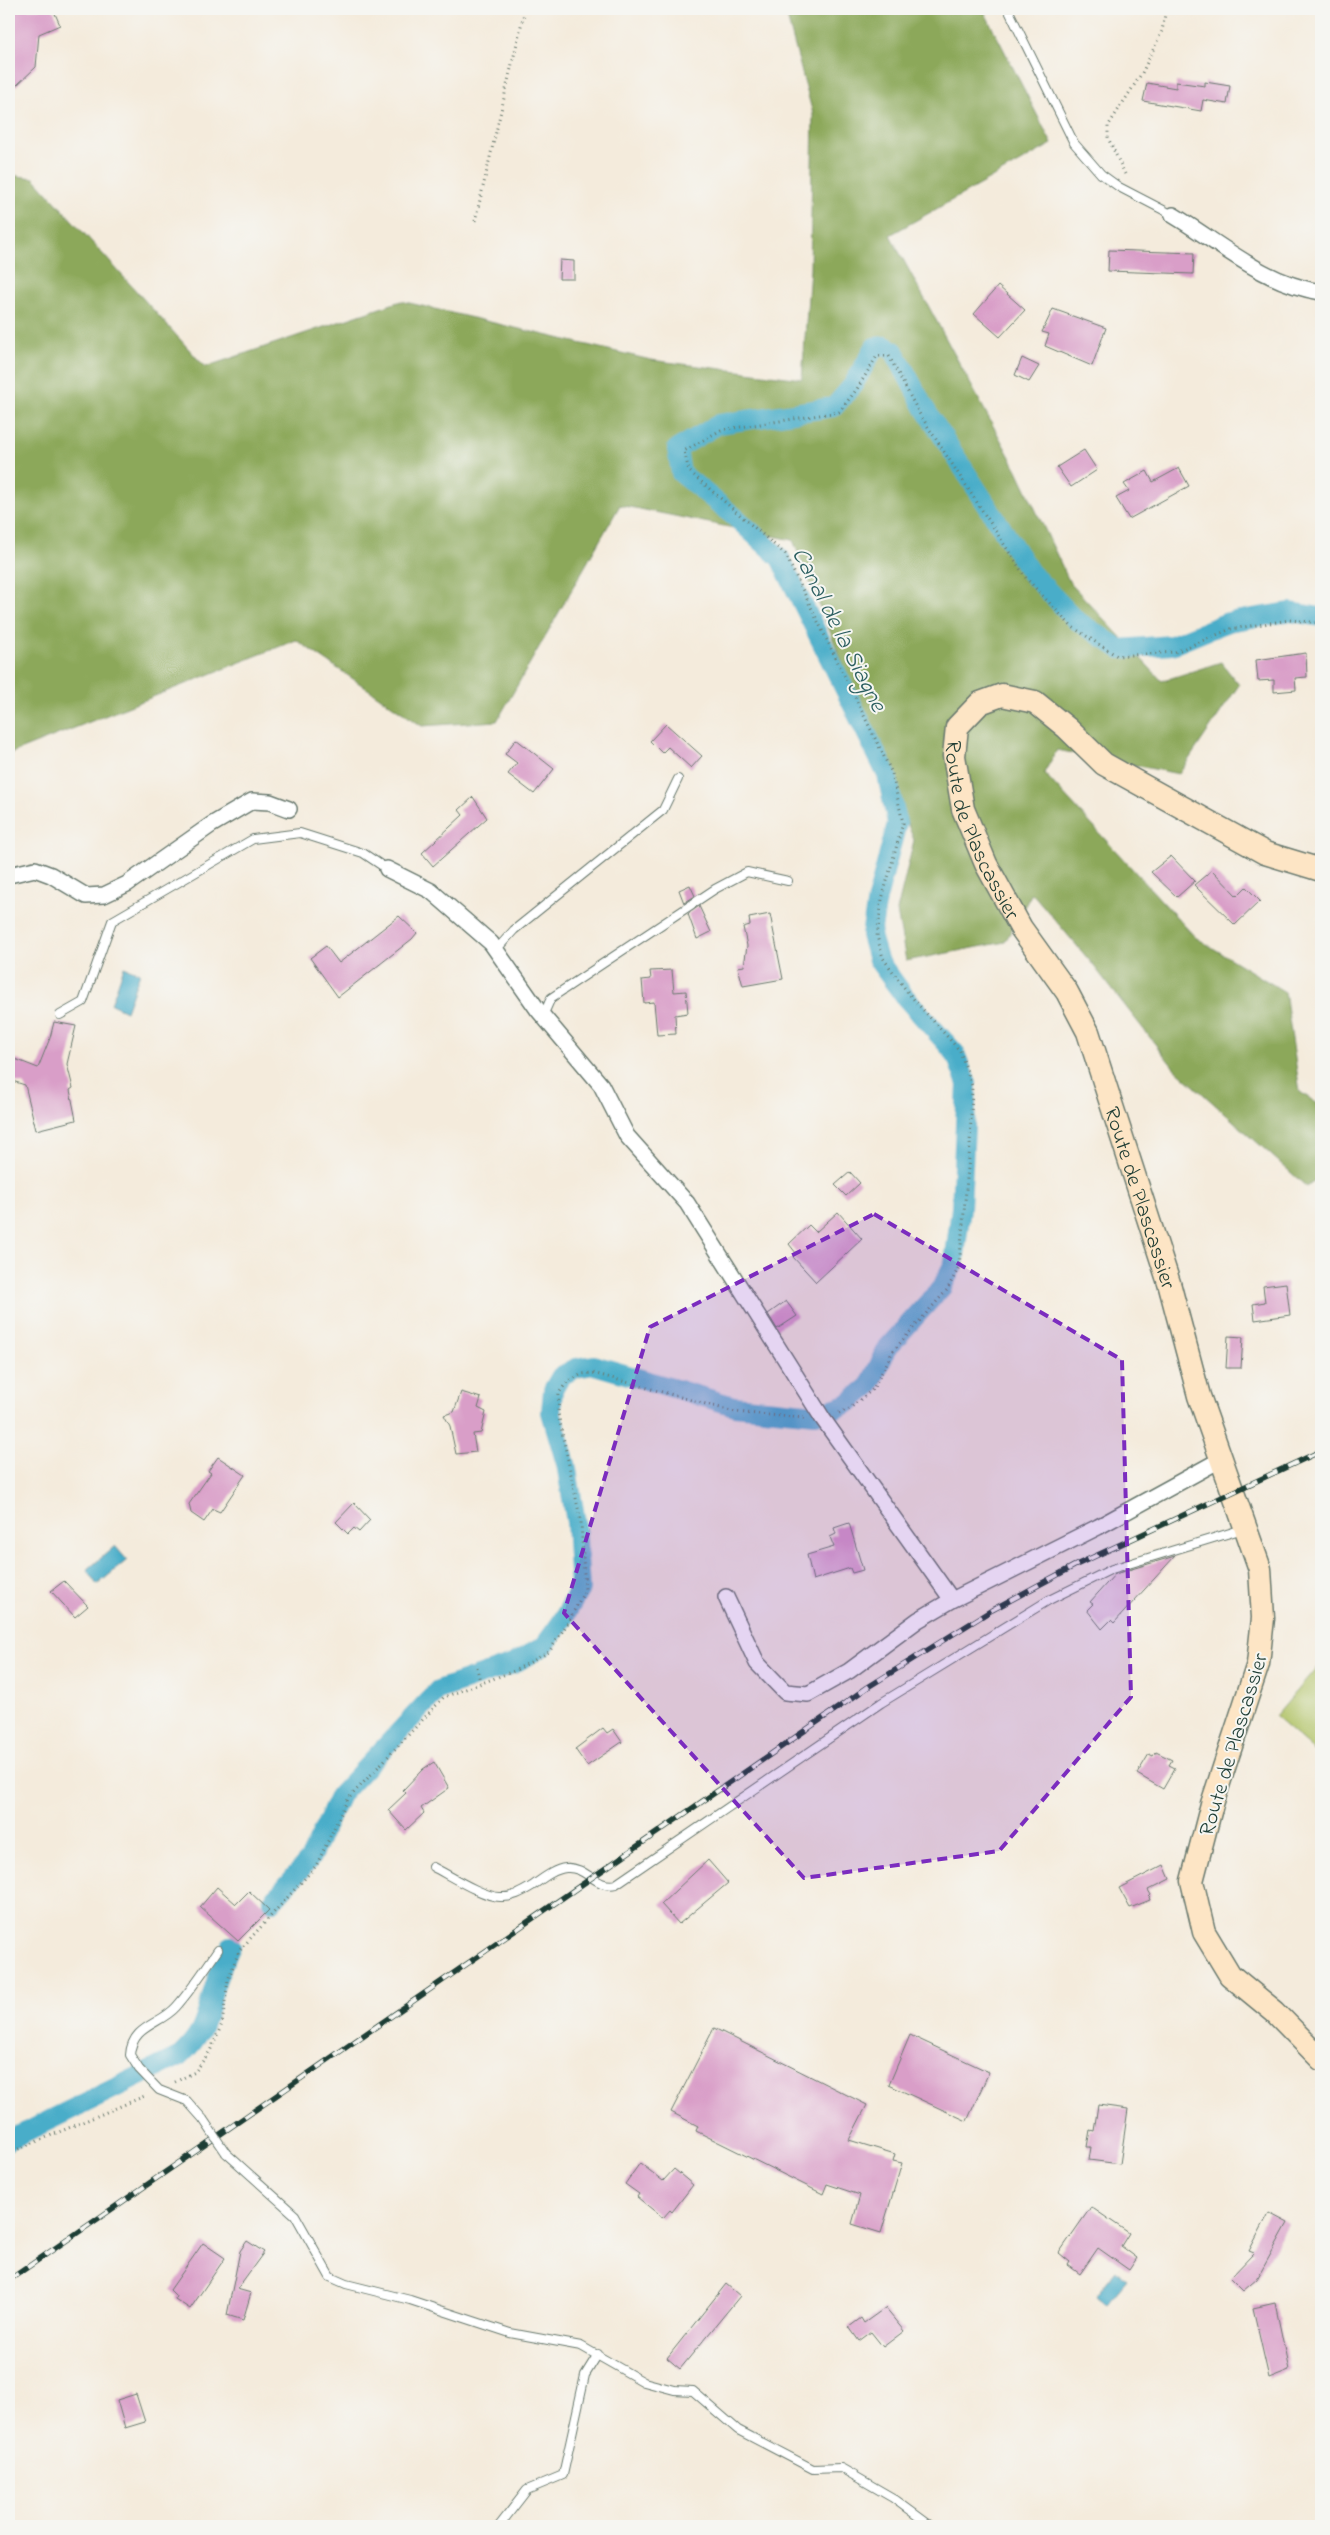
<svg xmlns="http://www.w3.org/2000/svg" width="1330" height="2535" font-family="'Indie Flower',sans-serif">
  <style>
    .green { fill: #b0c265; stroke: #68804c }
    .forest { fill: #8ca85a; stroke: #567247 }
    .water { fill: #4aadc9; stroke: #34757e }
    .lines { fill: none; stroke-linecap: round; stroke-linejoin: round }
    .canal { stroke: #4aadc9; stroke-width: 20 }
    .building { fill: #d99ec8 }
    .lane-casing { stroke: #6a7a6f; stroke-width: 10 }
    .street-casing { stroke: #6a7a6f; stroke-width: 18 }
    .secondary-casing { stroke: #6a7a6f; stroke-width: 25 }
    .path { stroke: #6a7a6f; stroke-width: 3; stroke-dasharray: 1 4; stroke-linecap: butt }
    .lane { stroke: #fff; stroke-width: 8 }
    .street { stroke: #fff; stroke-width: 15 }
    .secondary { stroke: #fde5c5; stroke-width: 22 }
    .rail-casing { stroke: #1f3d34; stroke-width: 5.5 }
    .rail { stroke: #f6f6f2; stroke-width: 4; stroke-dasharray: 11; stroke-linecap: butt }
    .lane-bridge-casing { stroke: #6a7a6f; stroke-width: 10; stroke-linecap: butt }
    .lane-bridge { stroke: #fff; stroke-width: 8 }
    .marked { fill: #7b2cbf; fill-opacity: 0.2; stroke: #7b2cbf; stroke-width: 4; stroke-dasharray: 10 6; stroke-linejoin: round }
    .labels { text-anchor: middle; stroke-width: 4; stroke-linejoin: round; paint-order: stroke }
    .street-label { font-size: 22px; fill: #1f3d34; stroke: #f6f6f2 }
    .water-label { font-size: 24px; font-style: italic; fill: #2c5f61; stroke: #f6f6f2 }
  </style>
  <rect width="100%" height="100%" fill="#f6f6f2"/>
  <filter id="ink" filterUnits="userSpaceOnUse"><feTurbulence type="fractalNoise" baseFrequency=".02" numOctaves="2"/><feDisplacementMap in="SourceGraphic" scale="10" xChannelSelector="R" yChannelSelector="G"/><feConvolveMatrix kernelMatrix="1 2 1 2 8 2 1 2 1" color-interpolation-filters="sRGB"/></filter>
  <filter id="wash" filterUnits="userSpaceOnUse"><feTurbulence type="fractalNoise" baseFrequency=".0096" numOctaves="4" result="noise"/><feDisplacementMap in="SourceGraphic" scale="20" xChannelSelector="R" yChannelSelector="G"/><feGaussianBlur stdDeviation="1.12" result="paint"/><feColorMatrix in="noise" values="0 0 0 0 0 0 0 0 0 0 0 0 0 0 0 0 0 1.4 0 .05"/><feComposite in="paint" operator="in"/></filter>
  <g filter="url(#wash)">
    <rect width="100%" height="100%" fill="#f4ebdc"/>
    <path class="green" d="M1321 1663V1743L1314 1751 1275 1717Z"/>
    <path class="forest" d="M789 9H983L1052 144 890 235 1017 470 1070 583 1162 681 1221 662 1239 685 1179 774 1057 750 1044 773 1195 937 1285 992 1300 1092 1321 1106V1176L1307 1187 1174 1068 1089 960 1032 893 1005 942 906 961 897 911 914 840 793 540 620 505 497 721 422 726 296 640 9 754V175L34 178 205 367 401 301 651 360 802 379 810 269 813 114 786 13Z"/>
    <path class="water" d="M124 967 140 973 126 1011 111 1004Z
      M115 1546 127 1560 97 1585 87 1570Z
      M1116 2271 1127 2280 1107 2304 1096 2295Z"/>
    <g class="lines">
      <path class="canal" d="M823 1412 847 1404 869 1386 888 1347 942 1287 954 1263 961 1208 967 1084 955 1053 905 997 878 960 871 935 877 899 897 823 887 775 780 558 735 517 681 473 677 449 719 424 834 407 853 385 875 347 885 346 894 351 925 409 1030 572 1076 620 1120 649 1172 645 1228 622 1290 612 1321 617
        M272 1902 310 1859 340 1795 438 1690 513 1664 544 1646 562 1621 580 1589 576 1522 566 1464 551 1412 553 1390 561 1376 576 1368 594 1365 734 1406 816 1414
        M9 2140 180 2056C208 2030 205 2015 216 1982 220 1969 226 1958 231 1946"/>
    </g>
    <g id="blocks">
      <path class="building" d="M14 9H53L60 25 39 34 36 67 16 86 9 79V19Z
        M1176 82 1205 86V82L1230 86 1227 104 1203 100 1201 111 1143 101 1147 83 1176 88Z
        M1109 250 1194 253 1193 274 1108 271Z
        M560 260 574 261V279H559Z
        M998 286 1025 310 1000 337 974 314Z
        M1053 309 1106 328 1092 366 1045 346 1049 334 1042 332Z
        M1022 358 1039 366 1029 382 1015 375Z
        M1084 450 1097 470 1071 487 1057 467Z
        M1179 468 1189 486 1129 519 1116 498 1129 491 1124 484 1147 471 1153 482Z
        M1306 653 1307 677 1295 678 1296 690 1274 692V680L1258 681 1256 660Z
        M666 724 702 756 691 768 668 747 662 753 650 741Z
        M516 739 554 769 534 794 508 774 517 763 505 754Z
        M473 797 487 818 433 866 422 853 463 815 459 810Z
        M1171 856 1195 881 1177 897 1151 872Z
        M1212 870 1237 896 1246 887 1260 901 1235 925 1194 885Z
        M690 885 695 896 684 903 679 890Z
        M699 906 711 932 697 939 688 914Z
        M770 914 783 979 743 986 738 967 744 966 747 946 743 927 750 925 749 918Z
        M399 916 417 933 412 939 338 997 310 958 326 946 339 963Z
        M672 970 674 992 686 991 688 1013 675 1015 676 1034 657 1035 654 1002 644 1003 642 980 651 979 650 971Z
        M54 1022 76 1026 67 1064 73 1088 70 1090 76 1120 36 1130 25 1085 9 1080V1071L15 1059 38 1068 50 1038Z
        M850 1172 860 1183 846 1196 835 1185Z
        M838 1212 862 1239 816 1282 793 1257 796 1253 789 1244 809 1225 816 1232Z
        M1286 1283 1290 1315 1255 1320 1253 1304 1265 1302 1263 1286Z
        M786 1301 797 1316 777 1329 768 1314Z
        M1228 1336 1243 1337 1241 1368H1226Z
        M461 1392 481 1398 478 1408 486 1412 481 1433 473 1434 476 1452 456 1454 450 1426 444 1415 454 1412Z
        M218 1457 245 1475 220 1512 213 1509 204 1522 191 1513 189 1504 211 1473 208 1471Z
        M354 1503 370 1520 359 1532 354 1528 348 1534 336 1522Z
        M849 1523 863 1570 852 1573 850 1568 813 1580 807 1555 834 1547 830 1537 836 1534 834 1528Z
        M1175 1556 1114 1623 1111 1620 1102 1629 1087 1610 1093 1604 1090 1602 1115 1574Z
        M64 1581 88 1606 75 1617 51 1591Z
        M603 1728 607 1733 613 1729 622 1742 587 1766 575 1749Z
        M1156 1752 1172 1760 1169 1765 1175 1768 1163 1789 1137 1774 1149 1754 1153 1756Z
        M434 1762 449 1788 421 1808 424 1813 406 1830 388 1810 406 1793 403 1790 423 1769Z
        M708 1860 728 1883 679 1924 661 1904Z
        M1164 1865 1170 1879 1148 1890 1151 1895 1149 1897 1150 1900 1130 1908 1119 1888Z
        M217 1887 236 1904 249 1891 269 1910 238 1941 200 1907Z
        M714 2028 867 2105 849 2140 895 2154 893 2161 902 2163 881 2233 852 2224 860 2195 827 2184 823 2194 696 2131 698 2126 671 2112Z
        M910 2035 989 2072 967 2121 889 2085Z
        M1098 2105 1128 2109 1120 2164 1089 2160 1091 2147H1087L1090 2130 1094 2131Z
        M640 2163 663 2181 674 2169 693 2185 672 2212 670 2210 663 2218 637 2197 639 2194 625 2184Z
        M1091 2207 1129 2233 1121 2246 1137 2258 1129 2270 1098 2248 1080 2274 1068 2265 1070 2262 1059 2253Z
        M1269 2213 1288 2223 1257 2279 1243 2291 1230 2278 1254 2253 1249 2251Z
        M247 2241 264 2252 237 2289 251 2293 243 2320 227 2315 240 2251Z
        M203 2243 225 2258 190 2309 175 2299 176 2296 170 2290Z
        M726 2284 740 2296 680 2369 667 2358Z
        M1275 2303 1289 2370 1269 2378 1253 2308Z
        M885 2308 904 2331 883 2347 871 2332 859 2341 849 2327 861 2318 864 2323Z
        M136 2394 145 2422 125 2428 117 2400Z"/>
    </g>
  </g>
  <g filter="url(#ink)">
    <use href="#blocks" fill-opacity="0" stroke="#6a7a6f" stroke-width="1"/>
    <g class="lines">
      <defs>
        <path id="lane" d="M1008 9 1074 143 1101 174 1119 187 1173 215
          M496 950 514 930 663 810 678 779
          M60 1015 83 1002 112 921 253 839 300 833 363 853 387 869
          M543 1016 551 998 715 889 747 872 788 881
          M433 1867C449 1875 483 1897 500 1897 512 1898 522 1892 532 1886 542 1879 554 1869 566 1868 586 1866 596 1889 616 1884L881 1703 1049 1600 1112 1569 1243 1529
          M203 2119 187 2101 159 2090 139 2069 130 2055C132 2025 160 2025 176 2007 192 1989 205 1969 218 1950
          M226 2153 295 2215 330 2277 346 2284 410 2300 510 2333 581 2346 644 2382 674 2390 693 2391 738 2430 813 2469 841 2468 893 2498 931 2526
          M499 2526 527 2490 563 2475 585 2375 598 2354"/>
        <path id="street" d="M1173 215C1221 244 1265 284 1321 292
          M387 869 431 891 491 943 538 1010 601 1085 627 1136 687 1203 823 1419 952 1600
          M9 875 35 869 51 875 86 896 104 895 127 884 211 825 252 801 270 802 289 809
          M726 1597 757 1663 785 1692 808 1694 849 1671 918 1620 952 1600 1098 1527 1220 1460"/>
        <g id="secondary">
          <path id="s1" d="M1321 870 1265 853 1104 764 1067 728 1035 702 1002 695 980 703 957 727 954 756 963 809 986 864 1021 928 1067 992 1088 1032 1169 1283 1199 1396 1260 1569 1263 1618 1258 1664 1212 1804 1192 1881 1204 1932 1230 1975 1275 2012 1321 2059"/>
        </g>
      </defs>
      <use href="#lane" class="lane-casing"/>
      <use href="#street" class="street-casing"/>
      <use href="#secondary" class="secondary-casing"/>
      <path class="path" d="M1125 174 1108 138V126L1142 73 1162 31 1166 9
        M475 221 525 9
        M839 1413 849 1409 873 1389 893 1351 947 1290 959 1267 970 1146 972 1086 960 1051 909 994 883 958 877 936 882 899 903 823 892 773 785 554 689 471 684 451 721 430 839 412 857 389 877 356H889L919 413 1026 578 1071 626 1117 656 1175 652 1231 629 1289 620 1321 623
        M477 1667 480 1682
        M175 2082 195 2072 210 2051 222 2024 228 1980 239 1951 316 1866 348 1799 444 1697 514 1671 549 1652 567 1624 585 1590 581 1522 558 1413 559 1393 567 1382 582 1374 593 1373 735 1412 804 1418
        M9 2153 147 2095"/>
      <use href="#lane" class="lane"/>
      <use href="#street" class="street"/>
      <use href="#secondary" class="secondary"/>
      <defs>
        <path id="rail" d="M9 2280 868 1687 992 1610 1074 1566 1321 1451"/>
      </defs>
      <use href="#rail" class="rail-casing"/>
      <use href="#rail" class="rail"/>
      <defs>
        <path id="lane-bridge" d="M203 2119 226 2153"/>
      </defs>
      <use href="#lane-bridge" class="lane-bridge-casing"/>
      <use href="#lane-bridge" class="lane-bridge"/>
    </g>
  </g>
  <path class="marked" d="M874 1214 1122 1360 1131 1697 999 1851 804 1878 564 1613 650 1327Z"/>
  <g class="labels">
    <g class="street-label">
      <text dy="8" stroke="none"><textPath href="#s1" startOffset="534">Route de Plascassier</textPath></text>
      <text dy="8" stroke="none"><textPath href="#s1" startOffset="939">Route de Plascassier</textPath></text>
      <text transform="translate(1232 1744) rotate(-73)" y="8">Route de Plascassier</text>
    </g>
    <g class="water-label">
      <text transform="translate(840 629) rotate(63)" y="8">Canal de la Siagne</text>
    </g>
  </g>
  <rect width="1330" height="2535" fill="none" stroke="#f6f6f2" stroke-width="30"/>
</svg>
